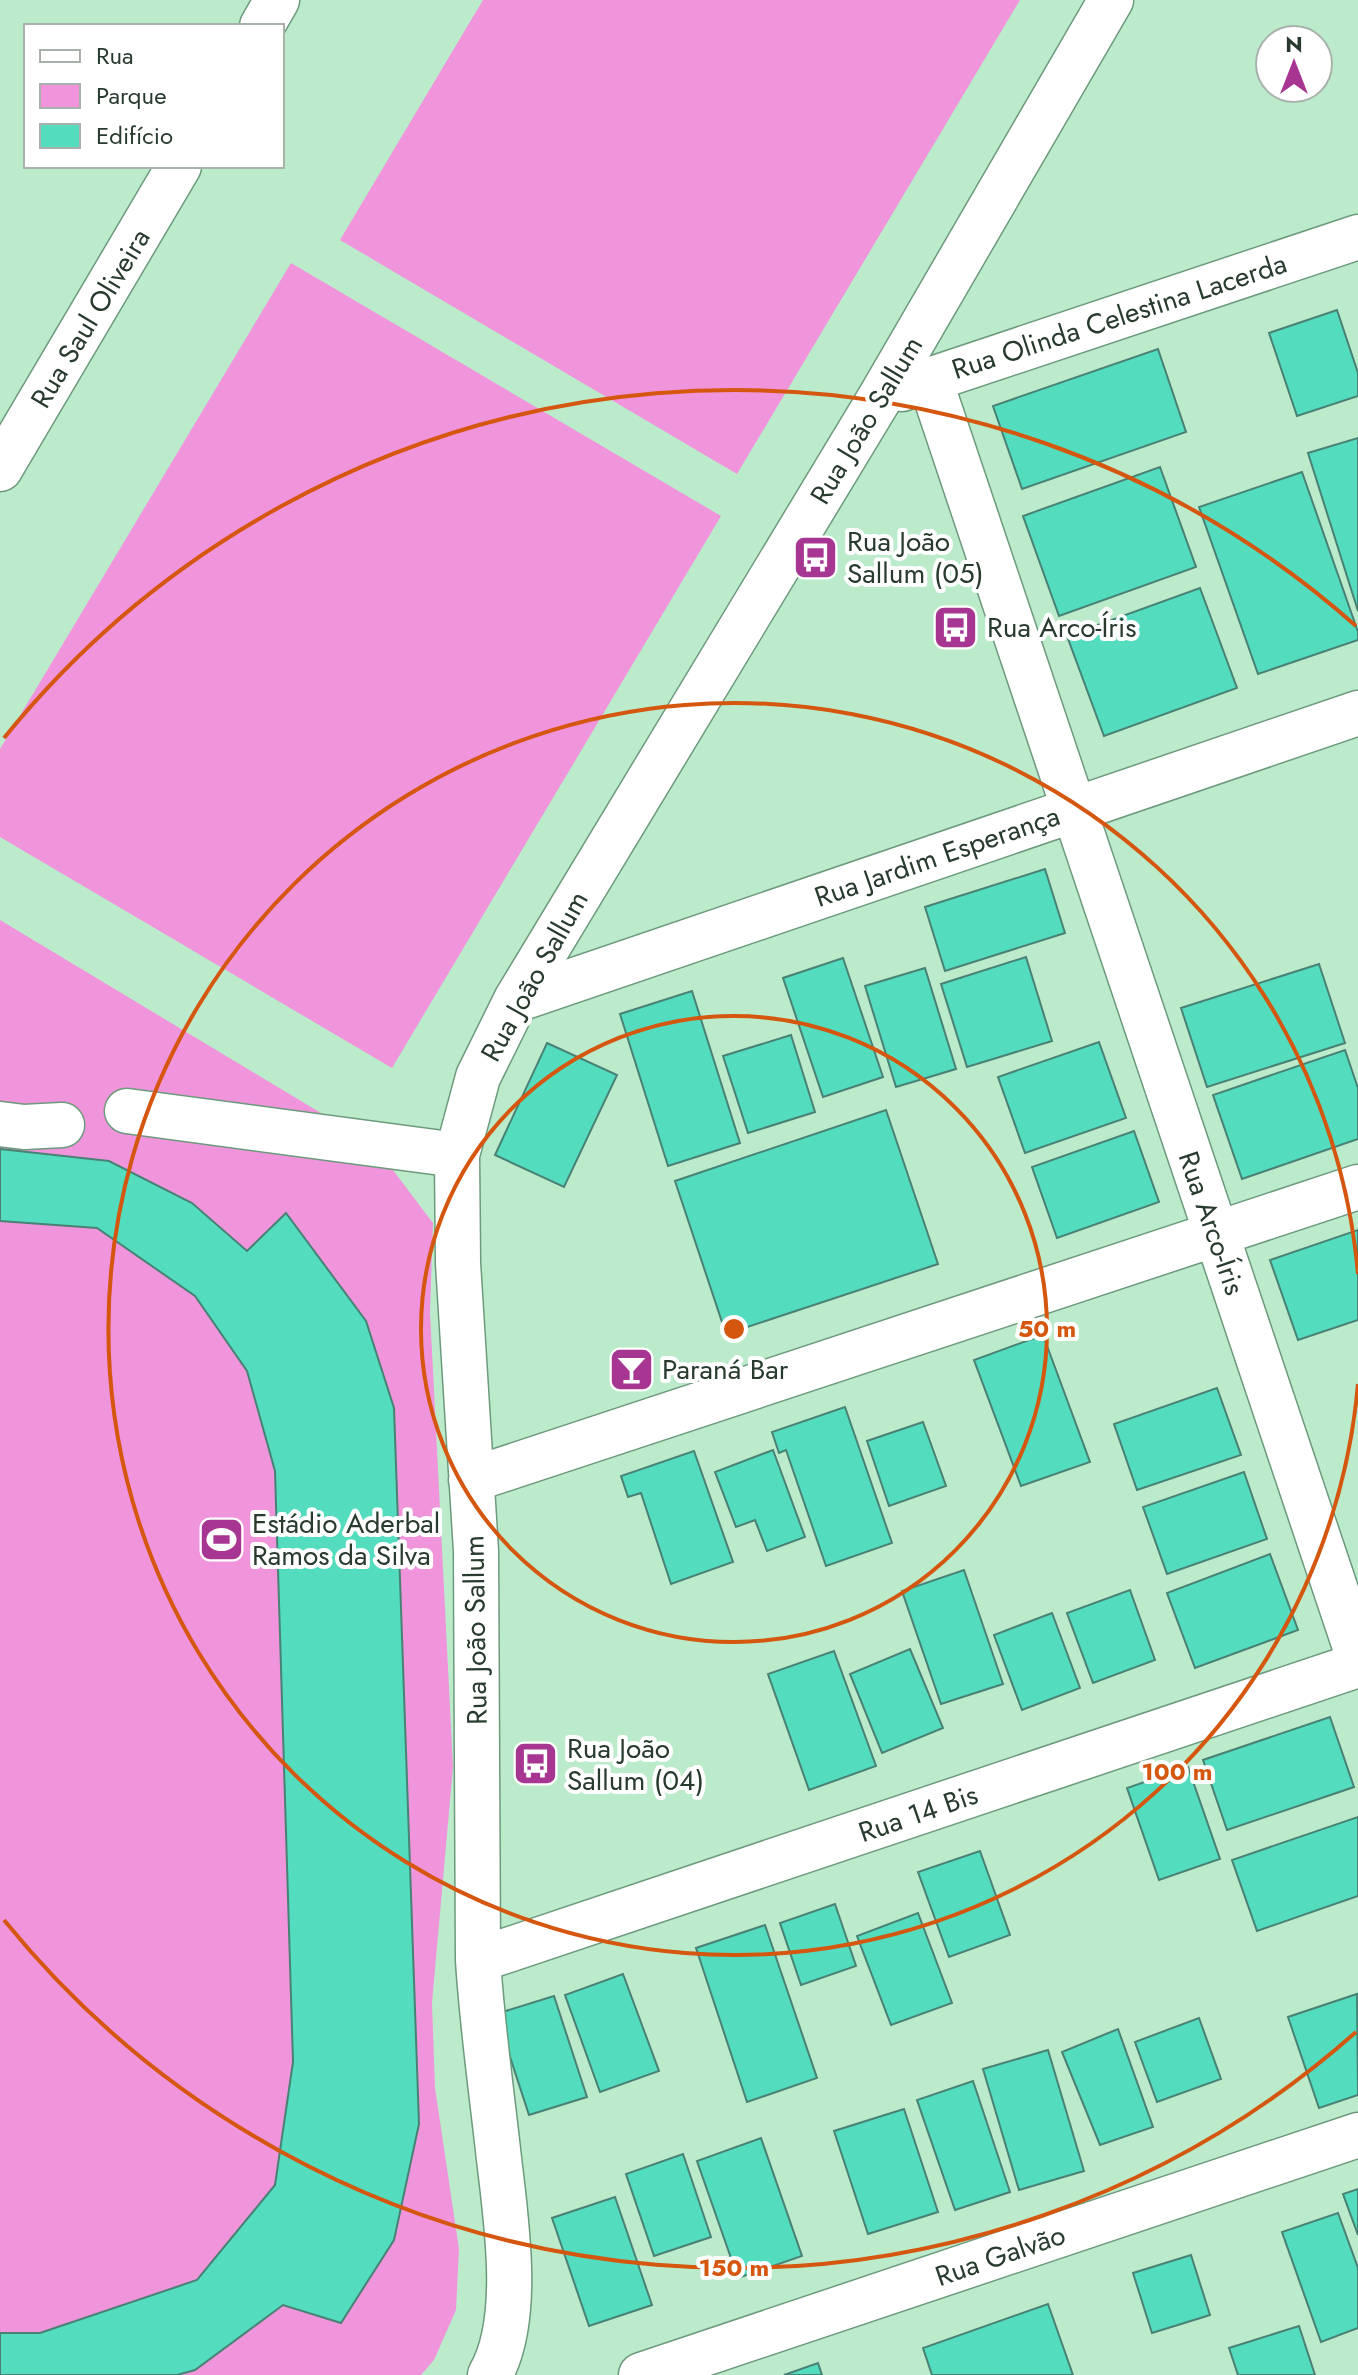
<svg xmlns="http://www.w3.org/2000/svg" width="1358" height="2375" font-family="Jost,sans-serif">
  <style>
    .green { fill: #f094db }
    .building { fill: #54dcbe; stroke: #488274; stroke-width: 2 }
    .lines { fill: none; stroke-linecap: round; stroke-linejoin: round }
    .minor-casing { stroke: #6d9a7d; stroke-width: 47 }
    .minor { stroke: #fff; stroke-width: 44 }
    .ring { fill: none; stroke: #d5560f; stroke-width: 4 }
    .labels { text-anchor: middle; stroke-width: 8; stroke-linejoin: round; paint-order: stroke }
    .street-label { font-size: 28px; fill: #283b2e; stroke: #fff }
    .poi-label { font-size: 28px; fill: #283b2e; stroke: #fff; text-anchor: start }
    .centre { fill: #d5560f; stroke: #fff; stroke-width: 4 }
    .ring-label { font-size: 24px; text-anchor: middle; font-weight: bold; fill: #d5560f; stroke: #fff; stroke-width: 8; stroke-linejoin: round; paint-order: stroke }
  </style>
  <rect width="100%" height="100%" fill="#bcebcc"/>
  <path class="green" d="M483 0H1020L737 474 340 240Z
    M291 263 721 516 392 1068 0 837V749Z
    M0 920 374 1145 433 1223 430 1312 453 1767 432 2003 435 2088 459 2249 456 2310 434 2360 421 2375H0Z"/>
  <path class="building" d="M1337 310 1358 373V396L1297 416 1269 333Z
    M1158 349 1186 432 1022 489 993 406Z
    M1358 438V611L1308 453Z
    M1160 467 1196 567 1059 616 1023 516Z
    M1302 472 1358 632V640L1258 674 1199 507Z
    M1200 588 1237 688 1104 736 1067 636Z
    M1045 869 1065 933 945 971 925 907Z
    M1026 957 1052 1041 967 1067 941 984Z
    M843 958 883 1077 823 1097 783 978Z
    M1319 964 1345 1043 1207 1087 1181 1008Z
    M925 968 956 1069 896 1087 865 986Z
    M692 991 740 1143 668 1166 620 1014Z
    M791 1035 815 1112 748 1133 723 1056Z
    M1099 1042 1126 1118 1025 1153 998 1077Z
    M547 1043 617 1075 564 1187 495 1155Z
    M1345 1050 1358 1088V1139L1242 1179 1213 1095Z
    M886 1110 938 1264 726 1334 675 1181Z
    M1134 1131 1159 1202 1057 1238 1032 1167Z
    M0 1149 109 1161 192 1203 247 1251 286 1213 366 1321 394 1408 419 2124 394 2240 341 2323 283 2305 195 2370 177 2375H0V2333H40L197 2280 275 2185 293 2062 275 1471 247 1371 195 1296 97 1228 0 1221Z
    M1358 1230V1320L1298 1340 1270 1260Z
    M1043 1335 1090 1462 1021 1486 974 1360Z
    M1217 1388 1241 1455 1137 1490 1114 1424Z
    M845 1407 892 1543 826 1566 786 1450 779 1453 772 1432Z
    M923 1422 946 1486 889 1506 867 1441Z
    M773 1450 805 1537 767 1551 755 1520 736 1527 715 1472Z
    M694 1451 733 1562 671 1584 641 1493 628 1497 621 1476Z
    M1244 1472 1267 1539 1167 1574 1143 1507Z
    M1270 1554 1298 1630 1195 1668 1167 1593Z
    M964 1570 1003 1684 941 1704 902 1591Z
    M1130 1590 1155 1660 1093 1683 1067 1613Z
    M1052 1613 1080 1688 1022 1710 994 1635Z
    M910 1649 943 1728 882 1753 850 1674Z
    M834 1651 876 1766 809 1790 768 1674Z
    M1330 1717 1354 1787 1227 1830 1203 1760Z
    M1188 1767 1220 1859 1159 1880 1127 1788Z
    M1358 1817V1896L1257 1931 1232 1860Z
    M980 1851 1010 1935 949 1957 918 1872Z
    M835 1904 856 1966 801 1985 780 1923Z
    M918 1913 952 2003 891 2025 857 1936Z
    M765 1925 817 2078 747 2102 696 1948Z
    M623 1974 659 2071 600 2092 565 1995Z
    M1357 1994 1358 2095 1319 2108 1288 2017Z
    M554 1996 587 2097 529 2115 496 2014Z
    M1199 2018 1221 2079 1157 2102 1135 2042Z
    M1118 2029 1153 2127 1100 2145 1062 2052Z
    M1048 2050 1084 2171 1019 2190 983 2069Z
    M973 2081 1010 2192 955 2210 917 2100Z
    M904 2109 938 2212 868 2234 834 2131Z
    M761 2138 802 2256 738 2278 697 2161Z
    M683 2154 711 2237 654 2256 626 2174Z
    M1358 2189V2235L1343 2194Z
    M615 2197 652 2305 589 2326 552 2218Z
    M1338 2213 1358 2268V2328L1321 2342 1282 2232Z
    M1191 2255 1210 2315 1152 2333 1133 2273Z
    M1048 2304 1073 2375H932L923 2348Z
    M1299 2326 1315 2375H1238L1229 2348Z
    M818 2363 822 2375H784Z"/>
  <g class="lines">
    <defs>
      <path id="minor" d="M262 26 277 0
        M930 380 1358 1656
        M902 389 1358 237
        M0 469 179 166
        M516 1000 1358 713
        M127 1111 457 1155
        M0 1124 24 1127 62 1125
        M471 1480 1358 1187
        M478 1960 1358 1665
        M490 2375C523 2318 505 2213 498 2150 491 2087 482 2024 478 1960L476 1551 458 1263 457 1155 478 1077 516 1000 881 396 1111 0
        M641 2375 1358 2135"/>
    </defs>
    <use href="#minor" class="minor-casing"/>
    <use href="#minor" class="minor"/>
  </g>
  <g class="ring">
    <circle cx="734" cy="1329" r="313"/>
    <path d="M1358 1384A626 626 0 1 1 1358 1274"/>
    <path d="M1356 2032A939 939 0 0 1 4 1920M4 738A939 939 0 0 1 1356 626"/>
  </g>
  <defs>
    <symbol id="bus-square" viewBox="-11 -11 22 22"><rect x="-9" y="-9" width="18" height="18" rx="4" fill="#a73692" stroke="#fff"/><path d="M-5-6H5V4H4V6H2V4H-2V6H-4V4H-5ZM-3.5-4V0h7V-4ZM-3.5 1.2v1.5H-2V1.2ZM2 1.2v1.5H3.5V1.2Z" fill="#fff"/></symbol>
    <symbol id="bar-square" viewBox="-11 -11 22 22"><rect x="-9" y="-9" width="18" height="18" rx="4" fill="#a73692" stroke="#fff"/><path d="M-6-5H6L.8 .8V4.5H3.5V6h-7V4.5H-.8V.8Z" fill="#fff"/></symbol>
    <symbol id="stadium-square" viewBox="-11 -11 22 22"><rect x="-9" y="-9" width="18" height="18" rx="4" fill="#a73692" stroke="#fff"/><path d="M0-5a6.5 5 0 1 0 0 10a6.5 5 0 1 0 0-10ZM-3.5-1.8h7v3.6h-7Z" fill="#fff"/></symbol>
  </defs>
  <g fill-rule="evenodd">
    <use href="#bus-square" x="790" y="532" width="51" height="51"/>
    <use href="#bus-square" x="930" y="602" width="51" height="51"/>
    <use href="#bar-square" x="606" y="1344" width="51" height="51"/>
    <use href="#stadium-square" x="196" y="1514" width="51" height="51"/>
    <use href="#bus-square" x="510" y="1738" width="51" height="51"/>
  </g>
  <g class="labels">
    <g class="street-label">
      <text transform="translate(1119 316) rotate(-18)" y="10">Rua Olinda Celestina Lacerda</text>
      <text transform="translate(90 318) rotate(-59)" y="10">Rua Saul Oliveira</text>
      <text transform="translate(866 420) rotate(-59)" y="10">Rua João Sallum</text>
      <text transform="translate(937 856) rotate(-19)" y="10">Rua Jardim Esperança</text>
      <text transform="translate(534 976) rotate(-61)" y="10">Rua João Sallum</text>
      <text transform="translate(1212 1223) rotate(71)" y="10">Rua Arco-Íris</text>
      <text transform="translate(475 1630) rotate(-91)" y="10">Rua João Sallum</text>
      <text transform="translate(918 1813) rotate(-19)" y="10">Rua 14 Bis</text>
      <text transform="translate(1000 2255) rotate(-19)" y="10">Rua Galvão</text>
    </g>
    <g class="poi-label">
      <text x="847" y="551">Rua João<tspan x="847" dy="32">Sallum (05)</tspan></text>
      <text x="987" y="637">Rua Arco-Íris</text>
      <text x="662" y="1379">Paraná Bar</text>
      <text x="252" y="1533">Estádio Aderbal<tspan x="252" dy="32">Ramos da Silva</tspan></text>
      <text x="567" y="1758">Rua João<tspan x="567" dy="32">Sallum (04)</tspan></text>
    </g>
  </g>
  <circle cx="734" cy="1329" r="12" class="centre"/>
  <g class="ring-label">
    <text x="1047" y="1337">50 m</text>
    <text x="1177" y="1780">100 m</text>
    <text x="734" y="2276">150 m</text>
  </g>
  <rect x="24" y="24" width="260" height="144" fill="#ffffff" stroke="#a9b1ab" stroke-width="2"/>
  <rect x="40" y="50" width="40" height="12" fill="#ffffff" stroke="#a9b1ab" stroke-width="2"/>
  <text x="96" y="64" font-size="24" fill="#283b2e">Rua</text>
  <rect x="40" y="84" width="40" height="24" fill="#f094db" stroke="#a9b1ab" stroke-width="2"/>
  <text x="96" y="104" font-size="24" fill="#283b2e">Parque</text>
  <rect x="40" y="124" width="40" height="24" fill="#54dcbe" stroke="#a9b1ab" stroke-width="2"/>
  <text x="96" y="144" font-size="24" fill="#283b2e">Edifício</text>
  <g transform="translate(1294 64)"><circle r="38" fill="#ffffff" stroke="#a9b1ab" stroke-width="2"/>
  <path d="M0-6L14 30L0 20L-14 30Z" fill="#a73692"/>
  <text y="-12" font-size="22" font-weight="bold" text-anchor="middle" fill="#283b2e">N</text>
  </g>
</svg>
